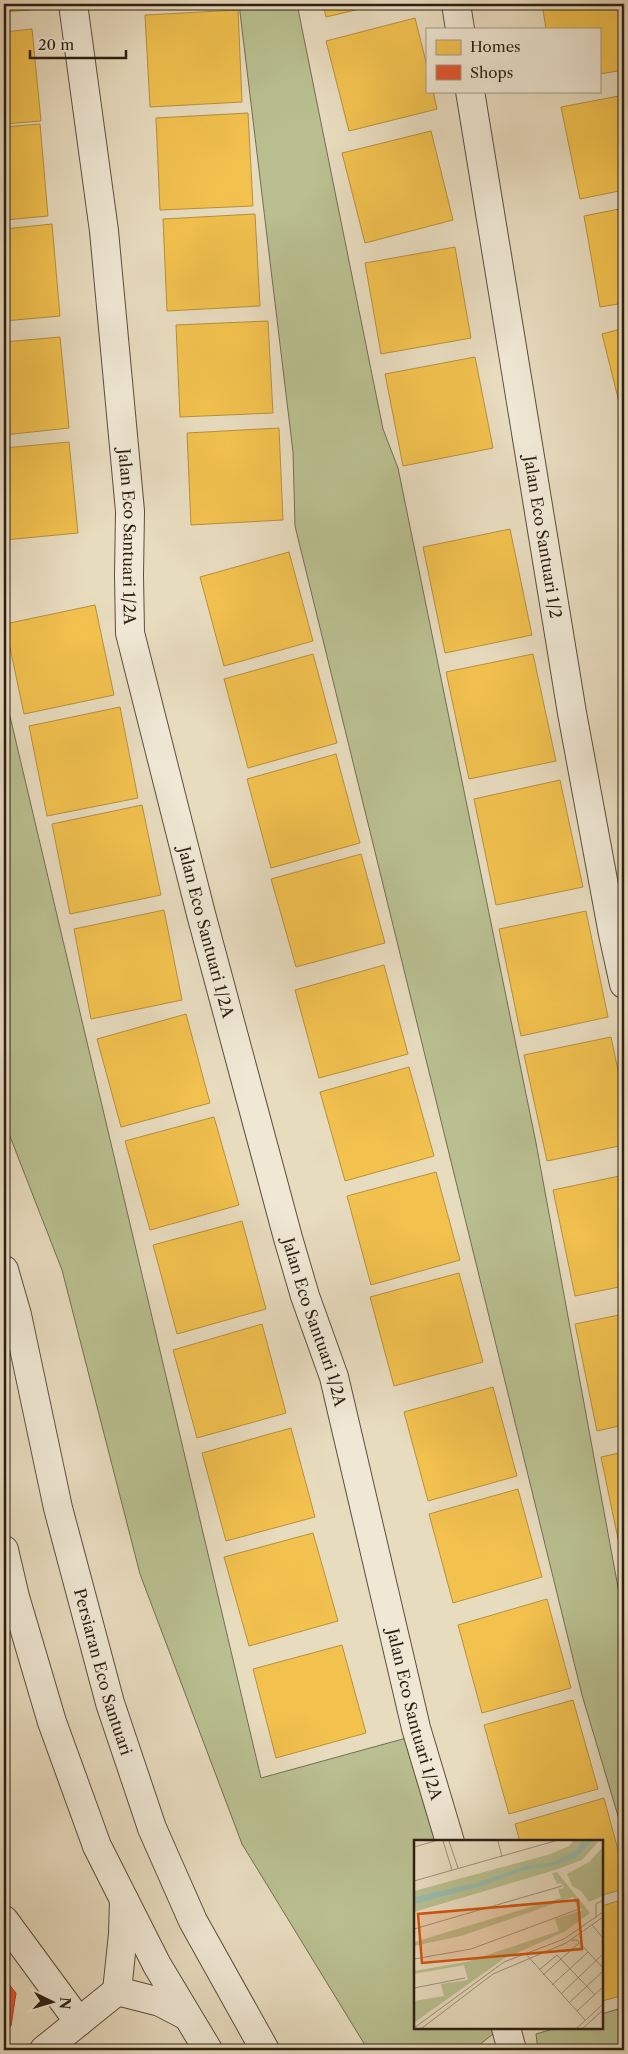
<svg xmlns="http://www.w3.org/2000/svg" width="628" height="2054" font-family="'Libre Caslon Text',serif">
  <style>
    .green { fill: #b9bf90; stroke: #726e52 }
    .homes { fill: #f2c14e; stroke: #b7903c }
    .shops { fill: #e4572e; stroke: #ad4626 }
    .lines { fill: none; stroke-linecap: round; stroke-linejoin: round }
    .minor-casing { stroke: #5b4e3e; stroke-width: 30 }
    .tertiary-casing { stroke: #5b4e3e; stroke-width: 30 }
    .minor { stroke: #f0e8d5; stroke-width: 28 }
    .tertiary { stroke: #f0e8d5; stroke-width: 28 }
    .labels { text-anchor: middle; stroke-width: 5; stroke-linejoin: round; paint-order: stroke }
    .street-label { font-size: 16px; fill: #2c1e13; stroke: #f0e8d5 }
    .inset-road { fill: none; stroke: #9d907a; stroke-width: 1 }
    .view { fill: #d5530d; fill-opacity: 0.15; stroke: #d5530d; stroke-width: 2.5 }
    .inset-edge { fill: none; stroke: #2c1e13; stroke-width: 2.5 }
  </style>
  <rect width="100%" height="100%" fill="#e8dcbf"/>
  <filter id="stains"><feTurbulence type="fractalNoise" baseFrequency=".004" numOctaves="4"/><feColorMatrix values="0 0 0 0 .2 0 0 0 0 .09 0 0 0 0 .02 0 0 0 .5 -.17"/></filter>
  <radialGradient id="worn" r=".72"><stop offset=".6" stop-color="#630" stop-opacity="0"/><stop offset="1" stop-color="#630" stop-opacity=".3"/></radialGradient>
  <path class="green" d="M239 4H297L383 429 398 468 536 1143 624 1620V1836L582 1695 295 526 293 452Z
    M4 691 261 1778 410 1737 439 1841 416 1842V2028H492L493 2034 473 2050H368L242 1844 140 1574 62 1270 4 1121Z
    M624 2007V2050H538L536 2034 556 2028H602V2014Z"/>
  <path class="homes" d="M4 4H29L30 10 4 12Z
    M323 4H381L326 17Z
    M542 4H624V70L599 74V29H546Z
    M238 10 242 102 150 107 145 15Z
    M415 18 427 66V91H433L437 109 349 131 326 41Z
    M32 29 41 121 4 124V32Z
    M624 95V190L580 199 561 107Z
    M248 113 253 206 160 210 156 118Z
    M40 124 48 216 4 220V127Z
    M431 131 453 220 365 243 342 153Z
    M624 208V303L600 307 584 216Z
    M255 214 260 306 167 311 163 219Z
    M52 224 60 316 4 321V229Z
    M455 247 471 338 381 354 365 263Z
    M268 321 273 413 180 417 176 325Z
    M624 328V422L602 334Z
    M60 337 69 428 4 435V342Z
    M475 357 493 448 403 466 385 374Z
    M279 428 283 520 191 525 187 433Z
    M69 442 78 533 4 540V448Z
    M510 529 532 635 445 653 423 547Z
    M289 552 313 641 224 666 200 577Z
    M95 605 114 695 24 714 5 624Z
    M313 654 337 743 248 768 224 679Z
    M533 654 556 761 469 779 446 672Z
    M120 707 138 798 47 816 29 726Z
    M336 754 360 843 271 868 247 779Z
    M560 780 583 887 496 905 474 799Z
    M142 805 161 895 70 914 52 824Z
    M361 854 385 943 296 967 271 879Z
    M164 910 182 1000 91 1019 74 929Z
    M586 911 608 1017 521 1036 499 929Z
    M384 965 408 1054 319 1078 295 990Z
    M186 1014 210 1103 121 1127 97 1039Z
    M611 1037 624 1099V1145L547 1161 524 1055Z
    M409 1067 434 1156 345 1181 320 1092Z
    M214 1117 239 1205 150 1230 125 1141Z
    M436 1172 460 1260 371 1285 347 1196Z
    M624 1175V1286L575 1296 553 1190Z
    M242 1221 266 1309 177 1334 153 1245Z
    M459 1273 483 1362 394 1386 370 1297Z
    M624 1314V1425L597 1431 575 1324Z
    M262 1324 286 1413 197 1438 173 1350Z
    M493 1387 517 1476 428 1501 404 1412Z
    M291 1428 315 1517 226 1541 202 1453Z
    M624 1452V1563H623L601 1457Z
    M518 1489 542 1577 453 1603 429 1514Z
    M313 1533 338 1621 249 1646 224 1557Z
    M547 1599 571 1688 482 1713 458 1625Z
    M342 1645 366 1733 276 1758 253 1669Z
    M573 1700 598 1789 509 1814 484 1725Z
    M604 1798 624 1872V1889L602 1895V1842H520L515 1824Z
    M624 1899V1995L602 2001V1906Z"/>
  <path class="shops" d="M4 1978 16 1993 11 2026 4 2032Z"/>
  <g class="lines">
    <defs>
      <g id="minor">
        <path id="s1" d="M73 4 104 231 130 511 129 575 130 633 201 914 288 1238 305 1296 334 1377 416 1728 450 1842"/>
        <path d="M456 4 460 29"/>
        <path id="s2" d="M470 91 572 713 613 934 624 984"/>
        <path d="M4 1920 79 2022"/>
        <path d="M117 1991 160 2002 187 2016"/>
        <path d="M506 2028 512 2050"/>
        <path d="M44 2050 117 1991 123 1934 124 1900"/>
      </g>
      <g id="tertiary">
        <path id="s3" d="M4 1270 17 1315 58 1508 110 1703 152 1828 193 1921 265 2050"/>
        <path d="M4 1550 15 1597 52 1722 97 1846 157 1965 208 2050"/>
      </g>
    </defs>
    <use href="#minor" class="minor-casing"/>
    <use href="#tertiary" class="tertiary-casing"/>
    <use href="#minor" class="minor"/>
    <use href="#tertiary" class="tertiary"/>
  </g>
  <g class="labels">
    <g class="street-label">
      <text dy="6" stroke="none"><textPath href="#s1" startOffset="536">Jalan Eco Santuari 1/2A</textPath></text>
      <text dy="6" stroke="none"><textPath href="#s2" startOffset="452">Jalan Eco Santuari 1/2</textPath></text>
      <text dy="6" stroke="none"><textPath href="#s1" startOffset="941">Jalan Eco Santuari 1/2A</textPath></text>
      <text dy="6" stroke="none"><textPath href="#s1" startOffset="1346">Jalan Eco Santuari 1/2A</textPath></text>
      <text dy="6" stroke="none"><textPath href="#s3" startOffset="414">Persiaran Eco Santuari</textPath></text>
      <text dy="6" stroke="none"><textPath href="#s1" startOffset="1751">Jalan Eco Santuari 1/2A</textPath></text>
    </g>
  </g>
  <g transform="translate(414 1840)">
    <rect width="189" height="189" fill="#e8dcbf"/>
    <path d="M159 1H185L168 20 141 30 0 72V51L137 14 155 6ZM189 7V56L175 62 167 51 158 46 153 34 175 22ZM143 32 176 73 150 92 91 118 1 182 0 161 30 156 27 144 54 140 50 125 0 134V131L52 122 145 91 141 79 169 70 163 67 159 57 47 96 0 106V102L147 58 144 49 150 48 147 43 143 44 138 33Z" fill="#b9bf90"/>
    <path d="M168 1H178L163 17 145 24 107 31 68 46 0 64V58L9 55 62 43 111 26 140 22 163 10Z" fill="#98bcac"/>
    <path class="inset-road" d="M29 1 38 30M35 1 44 28M84 1 88 17M0 7 21 1M0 41 141 1M182 78V64L189 60M178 85 189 98M0 89 148 46M157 100H163L189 128M111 113 171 180M0 119 57 109 165 69M125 130 143 115 181 155M129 135 165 103M138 145 174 112M0 148 51 138M147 154 189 114M155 163 189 131M163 171 189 147M0 188 90 122 150 99 189 72M8 188 79 134 152 103 189 77M163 188 189 164M169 188 189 170"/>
    <path class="view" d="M164 60 168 109 8 123 4 74Z"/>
    <rect width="189" height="189" class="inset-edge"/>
  </g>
  <rect width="628" height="2054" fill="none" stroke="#e8dcbf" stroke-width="20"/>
  <rect x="5" y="5" width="618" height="2044" fill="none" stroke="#2c1e13" stroke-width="2.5"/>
  <rect x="10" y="10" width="608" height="2034" fill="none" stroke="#2c1e13"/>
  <rect x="426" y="28" width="175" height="65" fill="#f0e8d5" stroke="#a29787"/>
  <rect x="436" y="40" width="25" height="15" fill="#f2c14e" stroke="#a29787"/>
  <text x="470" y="52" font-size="15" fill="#2c1e13">Homes</text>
  <rect x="436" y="65" width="25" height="15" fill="#e4572e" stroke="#a29787"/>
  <text x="470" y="78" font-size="15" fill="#2c1e13">Shops</text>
  <g transform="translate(52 2002) rotate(95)" stroke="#f0e8d5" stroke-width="4" paint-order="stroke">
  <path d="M0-4L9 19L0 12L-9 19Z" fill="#2c1e13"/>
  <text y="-8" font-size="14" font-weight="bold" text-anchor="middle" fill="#2c1e13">N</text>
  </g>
  <path d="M30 50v8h96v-8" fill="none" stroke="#2c1e13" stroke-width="2.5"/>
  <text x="38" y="50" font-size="15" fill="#2c1e13" stroke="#f0e8d5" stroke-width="4" paint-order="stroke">20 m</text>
  <rect width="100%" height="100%" filter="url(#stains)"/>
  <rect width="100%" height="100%" fill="url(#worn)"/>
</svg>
